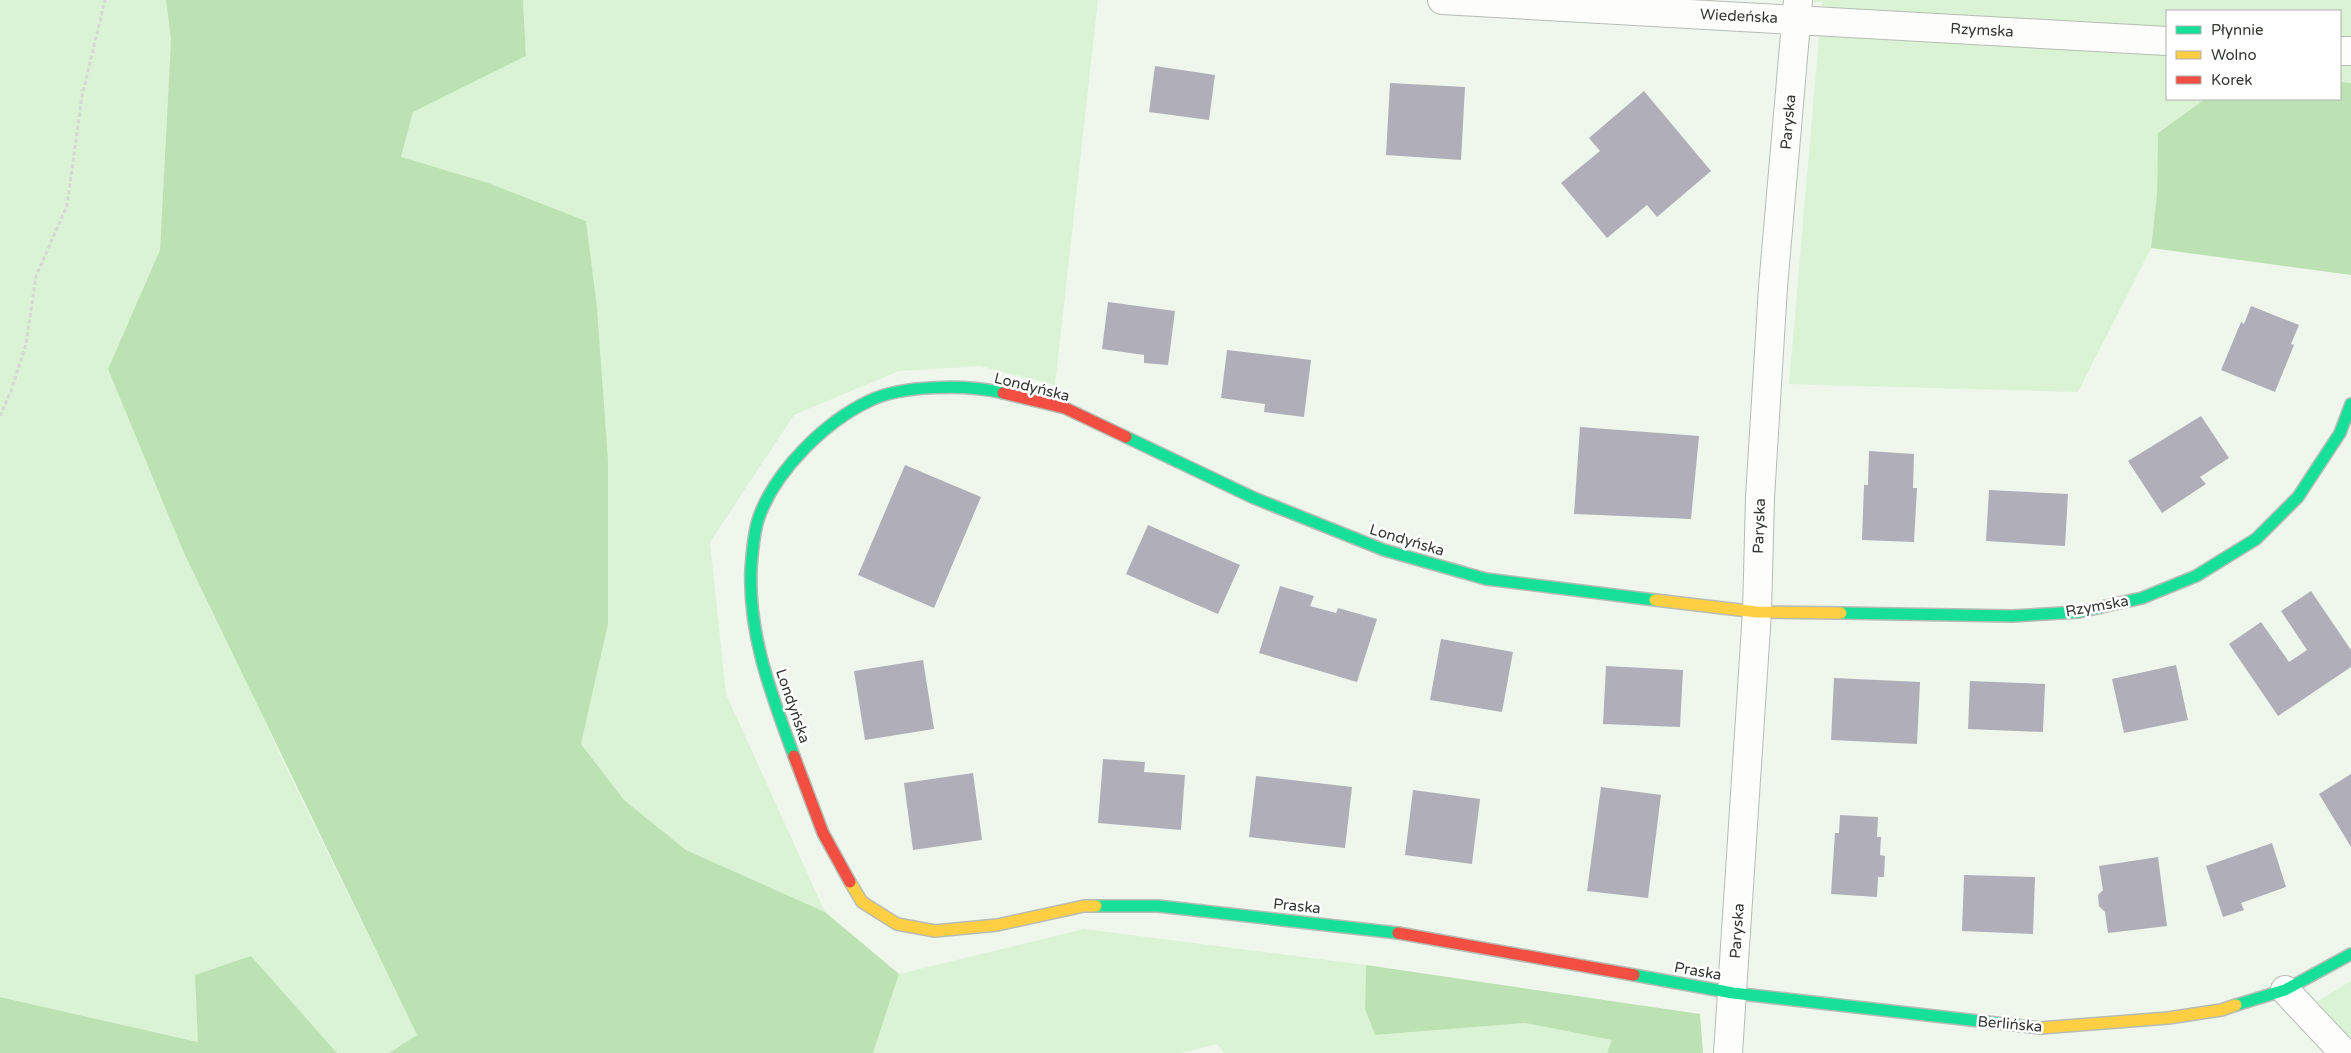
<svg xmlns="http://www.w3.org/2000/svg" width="2351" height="1053" font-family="'Varela Round',sans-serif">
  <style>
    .green { fill: #daf3d4 }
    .forest { fill: #bce2b3 }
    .building { fill: #b0aeb9 }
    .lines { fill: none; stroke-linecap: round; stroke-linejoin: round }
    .street-casing { stroke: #b6bcb4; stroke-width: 30 }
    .fast-casing { stroke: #b6bcb4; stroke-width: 14 }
    .slow-casing { stroke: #b6bcb4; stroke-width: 14 }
    .jam-casing { stroke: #b6bcb4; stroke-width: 14 }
    .path { stroke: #d5d8d4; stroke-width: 3; stroke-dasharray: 4 2.5; stroke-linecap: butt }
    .street { stroke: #fdfefc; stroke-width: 28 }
    .fast { stroke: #16e098; stroke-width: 11 }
    .slow { stroke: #ffcf43; stroke-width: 11 }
    .jam { stroke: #f24e42; stroke-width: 11 }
    .labels { text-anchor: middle; stroke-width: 5; stroke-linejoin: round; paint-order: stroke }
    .street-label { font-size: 15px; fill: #333932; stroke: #fff }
  </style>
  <rect width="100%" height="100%" fill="#eff7ed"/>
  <path class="green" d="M0 0H166L171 40 160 251 108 369 280 755 417 1035 389 1053H337L250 957 199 1042 0 997Z
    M523 0H1098L1055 385 980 366 899 371 794 415 710 542 726 694 825 912 686 850 624 800 581 744 608 624V459L597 307 586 221 401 158 413 112 526 56Z
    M1793 0H2351V83L2340 82V11H2167V99H2205L2158 133 2157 194 2151 248 2078 392 1789 384 1822 2Z
    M1084 929 1366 965 1365 1009 1375 1035 1525 1023 1613 1040 1607 1053H1224L1217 1044 1181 1053H873L899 974Z
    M2351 981V1038L2313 1004Z"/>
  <path class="forest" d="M166 0H523L526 56 413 112 401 157 488 183 586 221 597 307 608 459V624L581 744 624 800 686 850 825 912 899 974 873 1053H389L417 1035 184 553 108 369 160 250 171 40Z
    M2340 82 2351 83V275L2151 248 2157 194 2158 133 2205 99H2340Z
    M251 956 337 1053H0V997L198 1042 195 975Z
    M1366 965 1700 1014 1703 1053H1607L1612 1040 1525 1023 1375 1035 1365 1009Z"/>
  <path class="building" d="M1155 66 1215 75 1209 120 1149 112Z
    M1390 83 1465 87 1461 160 1386 155Z
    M1644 91 1711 171 1657 217 1647 205 1607 238 1561 183 1600 151 1589 138Z
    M1108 302 1175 311 1168 365 1144 363V355L1102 349Z
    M2251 306 2299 325 2291 344 2294 345 2275 392 2221 370 2241 322 2244 324Z
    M1227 350 1311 360 1304 417 1264 412 1265 404 1221 398Z
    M2201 416 2229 458 2200 477 2206 484 2162 513 2128 461Z
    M1580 427 1699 436 1691 519 1574 514Z
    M1869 451 1914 454 1913 488H1917L1914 542 1862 540 1864 485H1868Z
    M905 465 981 497 934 608 858 575Z
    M1989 490 2068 494 2065 546 1986 541Z
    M1148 525 1240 565 1218 614 1126 574Z
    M1280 586 1314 596 1310 606 1336 613 1338 608 1377 619 1357 682 1259 653Z
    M2311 591 2351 650V667L2278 716 2229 644 2261 622 2289 662 2307 650 2281 611Z
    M1441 639 1513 652 1502 712 1430 700Z
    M923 660 934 729 865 740 854 671Z
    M2176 665 2188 720 2124 733 2112 679Z
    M1606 666 1683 670 1680 727 1603 724Z
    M1834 678 1920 682 1917 744 1831 740Z
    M1970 681 2045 684 2043 732 1968 729Z
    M1103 759 1145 762 1144 772 1185 775 1181 830 1098 823Z
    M973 773 982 840 913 850 904 783Z
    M2351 774V847L2319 794Z
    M1256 776 1352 787 1345 848 1249 837Z
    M1601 787 1661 795 1648 898 1587 891Z
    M1413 790 1480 799 1472 864 1405 855Z
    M1840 815 1878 817 1877 837H1881L1880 855 1885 856 1884 877H1878L1877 897 1831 894 1835 833H1839Z
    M2272 843 2286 887 2241 903 2244 910 2223 917 2206 866Z
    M2158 857 2167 926 2108 933 2105 912 2099 906 2098 895 2103 890 2099 866Z
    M1964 875 2035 877 2033 934 1962 931Z"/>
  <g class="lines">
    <defs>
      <path id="street" d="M1442 0 2167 41
        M2340 51H2351
        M2285 990 2344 1053
        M1728 1053 1757 612 1760 498 1773 287 1798 0"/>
      <path id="fast" d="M1126 437 1254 498 1384 550 1486 579 1655 600
        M1841 613 2012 616 2079 612 2142 598 2196 576 2256 539 2298 497 2340 433 2351 404
        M794 756C772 696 748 635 751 569 752 554 754 531 759 517 776 470 825 422 869 401 901 385 967 384 1003 393
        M1096 906H1158L1398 933
        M1634 975 1733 993 2040 1028
        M2236 1005 2285 990 2351 954"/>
      <path id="slow" d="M1655 600 1757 612 1841 613
        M850 882 862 902 897 924 935 931 997 925 1084 906H1096
        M2040 1028 2168 1018 2221 1010 2236 1005"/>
      <path id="jam" d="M1003 393 1065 408 1126 437
        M794 756 823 833 850 882
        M1398 933 1634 975"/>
    </defs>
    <use href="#street" class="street-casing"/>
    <use href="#fast" class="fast-casing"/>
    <use href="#slow" class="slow-casing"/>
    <use href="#jam" class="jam-casing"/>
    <path class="path" d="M0 416 11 391 26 344 36 276 67 206 82 96 105 0"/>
    <use href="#street" class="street"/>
    <use href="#fast" class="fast"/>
    <use href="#slow" class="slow"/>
    <use href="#jam" class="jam"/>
  </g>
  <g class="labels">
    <g class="street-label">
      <text transform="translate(1739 16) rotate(3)" y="5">Wiedeńska</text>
      <text transform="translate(1982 30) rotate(3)" y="5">Rzymska</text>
      <text transform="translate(1788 122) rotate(-85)" y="5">Paryska</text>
      <text transform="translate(1032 387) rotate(14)" y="5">Londyńska</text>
      <text transform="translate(1759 526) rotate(-88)" y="5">Paryska</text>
      <text transform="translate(1407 540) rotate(17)" y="5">Londyńska</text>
      <text transform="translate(2097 606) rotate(-10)" y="5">Rzymska</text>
      <text transform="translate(793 706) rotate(71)" y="5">Londyńska</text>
      <text transform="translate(1297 906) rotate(6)" y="5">Praska</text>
      <text transform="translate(1737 931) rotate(-86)" y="5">Paryska</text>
      <text transform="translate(1698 971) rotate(10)" y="5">Praska</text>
      <text transform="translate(2010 1024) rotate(5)" y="5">Berlińska</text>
    </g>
  </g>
  <rect x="2166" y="10" width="175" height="90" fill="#ffffff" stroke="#adb0ad"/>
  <rect x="2176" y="26" width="25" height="8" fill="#16e098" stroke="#adb0ad"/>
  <text x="2211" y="35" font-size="15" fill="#333932">Płynnie</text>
  <rect x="2176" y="51" width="25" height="8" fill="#ffcf43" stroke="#adb0ad"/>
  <text x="2211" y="60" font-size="15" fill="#333932">Wolno</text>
  <rect x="2176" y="76" width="25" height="8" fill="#f24e42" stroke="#adb0ad"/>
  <text x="2211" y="85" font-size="15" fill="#333932">Korek</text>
</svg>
